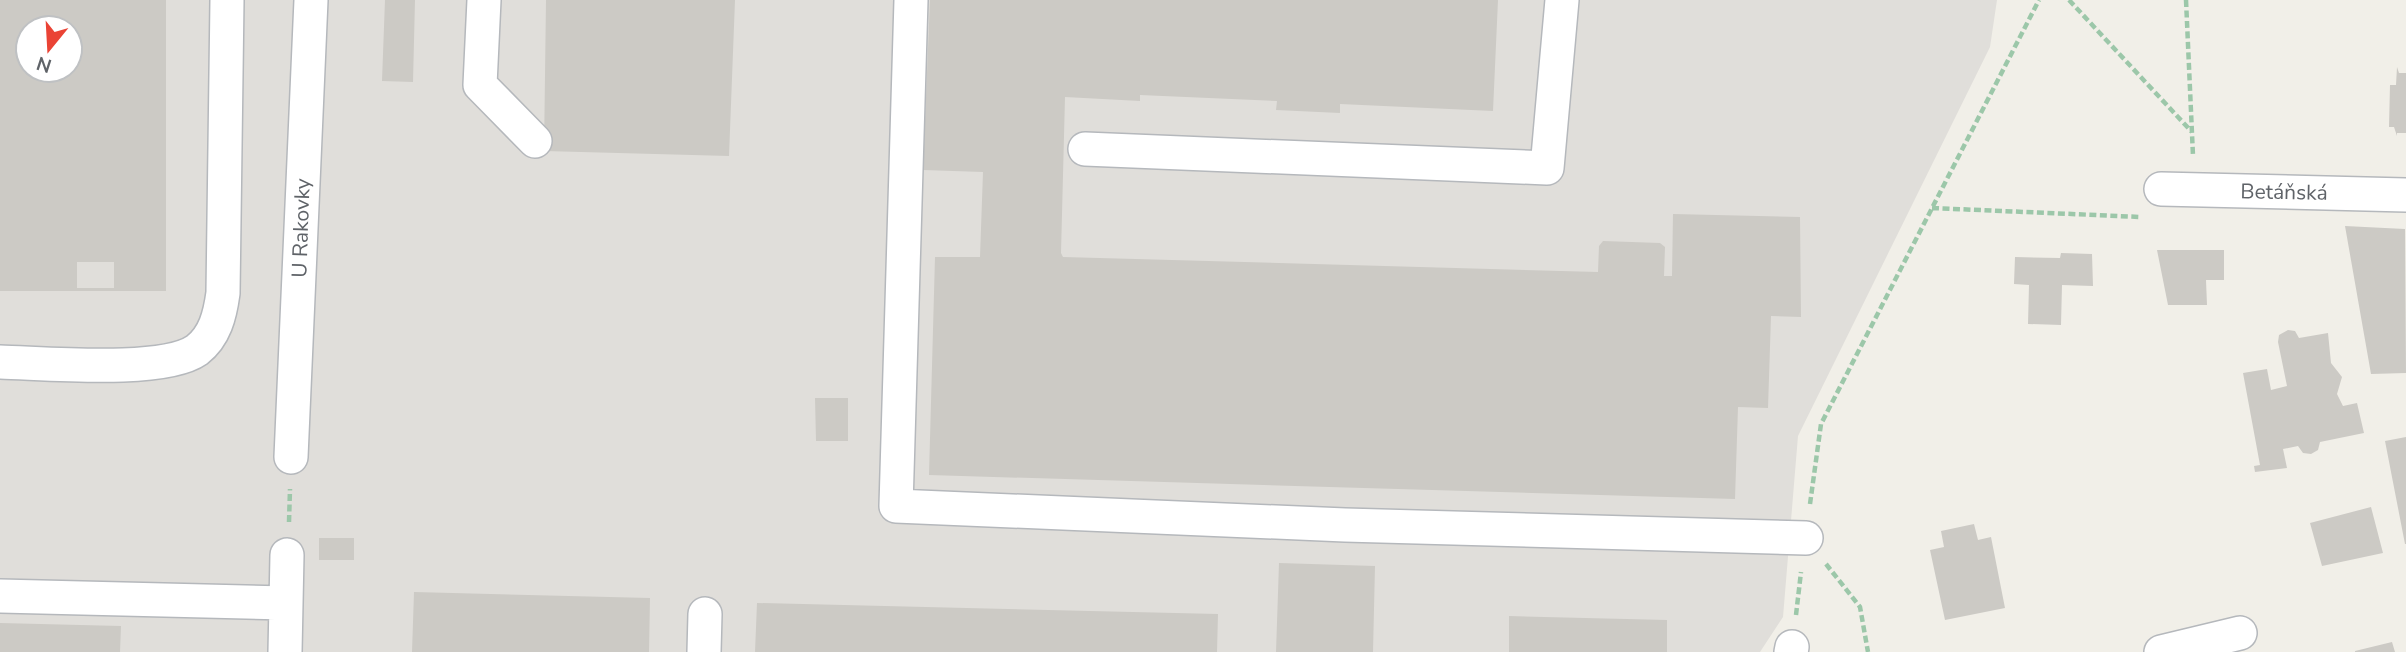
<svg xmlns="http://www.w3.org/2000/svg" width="2406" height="652" font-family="'Nunito Sans',sans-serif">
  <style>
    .industrial { fill: #e0deda; fill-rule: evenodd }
    .building { fill: #cccac5; fill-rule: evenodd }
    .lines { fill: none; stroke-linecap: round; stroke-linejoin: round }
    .minor-casing { stroke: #b5b8bc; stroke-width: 36 }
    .path { stroke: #9cc7a9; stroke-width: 4.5; stroke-dasharray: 7 3.5; stroke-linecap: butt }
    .minor { stroke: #fff; stroke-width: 33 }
    .labels { text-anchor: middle; stroke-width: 6; stroke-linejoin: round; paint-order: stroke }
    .street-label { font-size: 21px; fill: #5f6368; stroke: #fff }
  </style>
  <rect width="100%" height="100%" fill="#f1efe8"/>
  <path class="industrial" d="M0 0H1997L1990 47 1798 436 1783 617 1760 652H0ZM28 28H70V70H28Z"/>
  <path class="building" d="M0 0H166V291H0ZM28 28H70V70H28ZM77 262H114V288H77Z
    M385 0H415L413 82 382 81Z
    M546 0H735L729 156 544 151Z
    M930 0H1498L1493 111 1340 104V113L1276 110 1277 101 1140 95V101L1065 97 1061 253 1063 257 1598 272 1599 246 1603 241 1660 243 1665 247 1664 276H1672L1673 214 1800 217 1801 317 1771 316 1768 408 1738 407 1735 499 929 475 935 257H980L983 172 923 170Z
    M2397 67 2399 73H2406V133H2397V136L2394 127H2389L2390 85H2396Z
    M2345 226 2405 229 2406 373 2371 374Z
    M2157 250H2224V280H2206L2207 305H2168Z
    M2061 253 2092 254 2093 286 2062 285 2061 325 2028 324 2029 285 2014 284 2015 257 2060 258Z
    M2288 330 2295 331 2299 338 2328 333 2331 363 2342 377 2337 394 2343 406 2357 403 2364 433 2320 442 2318 450 2311 454 2303 453 2298 446 2283 449 2287 468 2255 472 2254 466 2260 465 2243 373 2267 369 2271 390 2287 386 2278 342 2279 335Z
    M815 398H848V441H816Z
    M2406 437V544H2405L2385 441Z
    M2371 507 2383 553 2322 566 2310 523Z
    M1974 524 1978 540 1991 537 2005 608 1945 620 1930 550 1944 547 1941 531Z
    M319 538H354V560H319Z
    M1279 563 1375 566 1373 652H1276Z
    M414 592 650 598 649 652H412Z
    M757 603 1218 614 1217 652H755Z
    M1509 616 1667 620V652H1509Z
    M0 623 121 626 120 652H0Z
    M2392 642 2395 652H2355V651Z"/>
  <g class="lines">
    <defs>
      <path id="minor" d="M484 0 480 85 535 141
        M911 0 896 506 1345 525 1806 538
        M1085 149 1547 168 1562 0
        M2161 189 2406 195
        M0 362C45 363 163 374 197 350 215 336 220 315 223 293L227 0
        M291 457 311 0
        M0 596 286 603
        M285 652 287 555
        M704 652 705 614
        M1791 652 1792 647
        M2161 652 2240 633"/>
    </defs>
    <use href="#minor" class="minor-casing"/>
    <path class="path" d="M2069 0 2192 132
      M2186 0 2193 156
      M1932 208 2141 217
      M1810 504 1821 424 2039 0
      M289 522 290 489
      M1826 564 1860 607 1868 652
      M1796 615 1801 572"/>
    <use href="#minor" class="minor"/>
  </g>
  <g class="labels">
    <g class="street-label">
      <text transform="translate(2284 192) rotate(1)" y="7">Betáňská</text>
      <text transform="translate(301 228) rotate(-88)" y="7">U Rakovky</text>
    </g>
  </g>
  <g transform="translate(49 49) rotate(198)"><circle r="33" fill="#ffffff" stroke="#bfc1c3" stroke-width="2"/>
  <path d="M0-5L12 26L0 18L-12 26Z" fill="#ea4335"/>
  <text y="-10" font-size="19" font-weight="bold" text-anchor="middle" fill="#5f6368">N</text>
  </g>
</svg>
